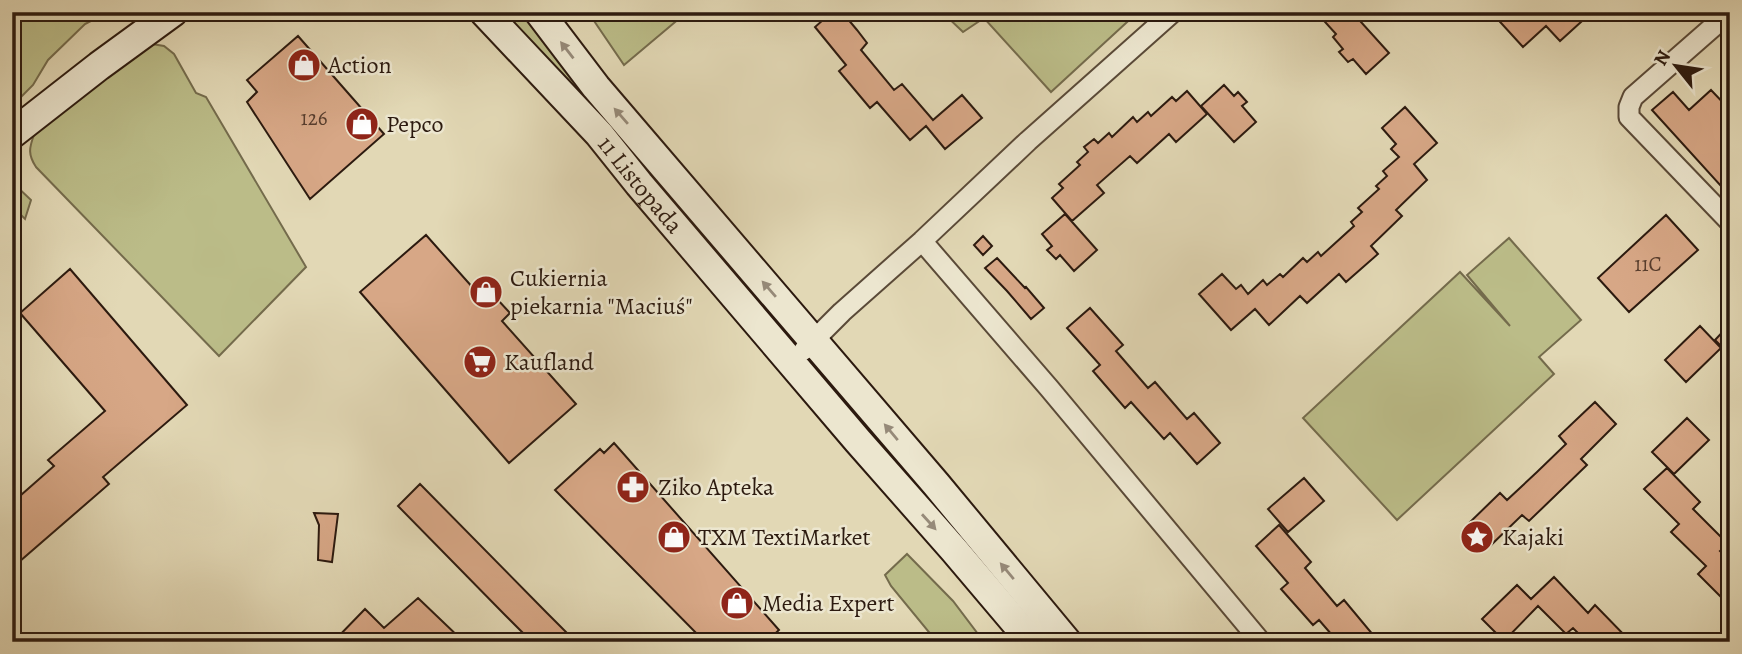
<svg xmlns="http://www.w3.org/2000/svg" width="1742" height="654" font-family="Alegreya,serif">
  <style>
    .green { fill: #bbbc88; stroke: #746b4c; stroke-width: 2 }
    .building { fill: #d7a786; stroke: #2c1a0f; stroke-width: 2 }
    .lines { fill: none; stroke-linecap: round; stroke-linejoin: round }
    .street-casing { stroke: #5a4a38; stroke-width: 23 }
    .secondary-casing { stroke: #2c1a0f; stroke-width: 32 }
    .street { stroke: #ece6cf; stroke-width: 19 }
    .secondary { stroke: #ece6cf; stroke-width: 28 }
    .oneway { fill: #968a79 }
    .labels { text-anchor: middle; stroke-width: 5; stroke-linejoin: round; paint-order: stroke }
    .number-label { font-size: 21px; fill: #573d2d }
    .poi-label { font-size: 24px; fill: #2c1a0f; stroke: #ece6cf; text-anchor: start }
    .street-label { font-size: 24px; fill: #2c1a0f; stroke: #ece6cf }
  </style>
  <rect width="100%" height="100%" fill="#e2d8b5"/>
  <filter id="stains"><feTurbulence type="fractalNoise" baseFrequency=".00286" numOctaves="4"/><feColorMatrix values="0 0 0 0 .2 0 0 0 0 .09 0 0 0 0 .02 0 0 0 .5 -.17"/></filter>
  <radialGradient id="worn" r=".72"><stop offset=".6" stop-color="#630" stop-opacity="0"/><stop offset="1" stop-color="#630" stop-opacity=".3"/></radialGradient>
  <path class="green" d="M12 12H108L85 24 48 60 33 85 12 106Z
    M498 12H527L778 313 773 317 686 215Z
    M588 12H687L624 65Z
    M942 12H1138L1051 92 984 18 963 32Z
    M152 44 164 46 174 54 196 93 206 97 306 267 219 356 36 167C28 155 29 148 34 135L141 51Z
    M12 182 31 200 25 219 12 206Z
    M1509 238 1581 320 1539 357 1554 374 1397 520 1303 418 1460 272 1510 326 1467 275Z
    M907 554 953 601 984 642H937L891 586 885 575Z"/>
  <path class="building" d="M832 12H842L857 30 867 43 861 50 894 90 902 84 933 120 962 95 982 118 945 149 926 126 910 140 877 102 870 108 839 71 846 65 815 27Z
    M1316 12H1352L1389 53 1366 74 1353 59 1348 62 1339 52 1343 49 1333 37 1336 34Z
    M1491 12H1592L1560 41 1546 26 1523 47Z
    M298 36 384 134 310 199 247 102 257 92 247 80Z
    M1224 85 1234 96 1238 92 1247 102 1242 106 1256 122 1234 142 1201 106Z
    M1711 90 1730 110V196L1652 110 1673 92 1689 110Z
    M1187 91 1207 114 1176 142 1169 134 1137 163 1130 156 1097 185 1104 193 1072 221 1052 198 1063 188 1059 184 1080 165 1077 162 1088 152 1084 147 1094 139 1098 143 1109 133 1112 137 1133 117 1137 122 1148 112 1151 116 1172 97 1176 101Z
    M1405 107 1437 143 1414 164 1427 180 1396 210 1402 216 1371 246 1378 254 1346 282 1339 274 1307 303 1300 296 1269 325 1255 309 1231 330 1199 294 1222 274 1236 289 1241 285 1248 294 1263 280 1267 285 1280 274 1283 277 1303 258 1307 262 1318 252 1321 256 1354 226 1351 222 1362 212 1358 208 1379 189 1376 186 1387 176 1383 171 1399 157 1391 149 1396 144 1382 128Z
    M1065 214 1097 250 1074 271 1060 255 1056 259 1047 250 1052 246 1042 234Z
    M1666 215 1698 250 1629 312 1598 278Z
    M426 235 474 289 484 280 499 297 497 299 510 313 502 321 576 404 509 463 360 292Z
    M983 236 992 246 983 255 974 245Z
    M997 258 1025 288 1026 287 1044 308 1031 319 1007 291 985 268Z
    M70 269 187 405 103 477 109 484 12 568V484L21 495 54 466 48 460 105 411 20 313Z
    M1090 308 1123 345 1116 351 1148 388 1155 382 1187 419 1194 413 1220 443 1197 464 1170 433 1164 439 1131 402 1125 408 1093 371 1100 365 1067 328Z
    M1730 324V355L1715 340Z
    M1700 326 1721 348 1686 382 1665 360Z
    M1595 402 1616 424 1581 459 1587 465 1529 521 1522 515 1488 548 1466 526 1500 493 1507 500 1537 472 1566 444 1559 436Z
    M1687 418 1709 440 1674 474 1652 452Z
    M614 443 779 630 766 642H705L555 490 600 449 604 453Z
    M1667 468 1700 502 1693 509 1728 544 1720 551 1730 561V606L1698 574 1706 566 1671 532 1679 524 1644 489Z
    M1304 478 1324 501 1288 532 1268 509Z
    M420 484 547 613 576 642H532L504 614 398 506Z
    M314 513 338 514 332 562 318 560 319 525Z
    M1279 525 1311 562 1305 568 1337 606 1344 600 1379 642H1338L1319 620 1313 625 1281 589 1288 583 1256 546Z
    M1554 577 1588 613 1595 605 1631 642H1587L1573 628 1566 634 1538 606 1504 641 1482 619 1517 585 1531 599Z
    M418 598 464 642H333L365 609 384 628Z"/>
  <g class="lines">
    <defs>
      <path id="street" d="M1730 12 1633 97 1629 107V117L1730 222
        M922 241 1049 388 1261 642
        M804 350 842 312 922 241 1028 141 1173 12"/>
      <g id="secondary">
        <path id="s1" d="M484 12 599 134 639 184 858 441 954 550 1032 642"/>
        <path d="M539 12 596 87 936 484 1067 642"/>
        <path d="M12 134 99 66 173 12"/>
      </g>
    </defs>
    <use href="#street" class="street-casing"/>
    <use href="#secondary" class="secondary-casing"/>
    <use href="#street" class="street"/>
    <use href="#secondary" class="secondary"/>
  </g>
  <defs><path id="oneway-solid" d="M-6-.8H1V-3.2L6.5 0L1 3.2V.8H-6Z" transform="scale(1.75)"/></defs>
  <g class="oneway">
    <use href="#oneway-solid" transform="translate(567 50) rotate(-128)"/>
    <use href="#oneway-solid" transform="translate(621 116) rotate(-131)"/>
    <use href="#oneway-solid" transform="translate(769 289) rotate(-131)"/>
    <use href="#oneway-solid" transform="translate(891 432) rotate(-130)"/>
    <use href="#oneway-solid" transform="translate(929 522) rotate(48)"/>
    <use href="#oneway-solid" transform="translate(1007 571) rotate(-130)"/>
  </g>
  <defs>
    <symbol id="shop-disc" viewBox="-11 -11 22 22"><circle r="9.5" fill="#8f2418" stroke="#ece6cf"/><path d="M-5-2.5h2.3a2.7 3.5 0 0 1 5.4 0H5L5.5 6h-11ZM-1.5-2.5h3a1.5 2.3 0 0 0-3 0Z" fill="#fff"/></symbol>
    <symbol id="supermarket-disc" viewBox="-11 -11 22 22"><circle r="9.5" fill="#8f2418" stroke="#ece6cf"/><path d="M-6-5.5h2.5l.6 2H6L4.5 2H-2.5L-4.4-4H-6ZM-1.5 3.2a1.3 1.3 0 1 0 .1 0ZM3 3.2a1.3 1.3 0 1 0 .1 0Z" fill="#fff"/></symbol>
    <symbol id="pharmacy-disc" viewBox="-11 -11 22 22"><circle r="9.5" fill="#8f2418" stroke="#ece6cf"/><path d="M-2-6h4v4h4v4h-4v4h-4v-4h-4v-4h4Z" fill="#fff"/></symbol>
    <symbol id="sight-disc" viewBox="-11 -11 22 22"><circle r="9.5" fill="#8f2418" stroke="#ece6cf"/><path d="M0-6L1.8-2.2L6-1.7L2.9 1.2L3.7 5.4L0 3.3L-3.7 5.4L-2.9 1.2L-6-1.7L-1.8-2.2Z" fill="#fff"/></symbol>
  </defs>
  <g fill-rule="evenodd">
    <use href="#shop-disc" x="285" y="46" width="38" height="38"/>
    <use href="#shop-disc" x="343" y="105" width="38" height="38"/>
    <use href="#shop-disc" x="467" y="273" width="38" height="38"/>
    <use href="#supermarket-disc" x="461" y="343" width="38" height="38"/>
    <use href="#pharmacy-disc" x="614" y="468" width="38" height="38"/>
    <use href="#shop-disc" x="655" y="518" width="38" height="38"/>
    <use href="#sight-disc" x="1458" y="518" width="38" height="38"/>
    <use href="#shop-disc" x="718" y="584" width="38" height="38"/>
  </g>
  <g class="labels">
    <g class="number-label">
      <text x="314" y="125">126</text>
      <text x="1648" y="271">11C</text>
    </g>
    <g class="poi-label">
      <text x="328" y="73">Action</text>
      <text x="386" y="132">Pepco</text>
      <text x="510" y="286">Cukiernia<tspan x="510" dy="28">piekarnia "Maciuś"</tspan></text>
      <text x="504" y="370">Kaufland</text>
      <text x="658" y="495">Ziko Apteka</text>
      <text x="698" y="545">TXM TextiMarket</text>
      <text x="1502" y="545">Kajaki</text>
      <text x="762" y="611">Media Expert</text>
    </g>
    <g class="street-label">
      <text dy="8" stroke="none"><textPath href="#s1" startOffset="233">11 Listopada</textPath></text>
    </g>
  </g>
  <rect width="1742" height="654" fill="none" stroke="#e2d8b5" stroke-width="42"/>
  <rect x="14" y="14" width="1714" height="626" fill="none" stroke="#2c1a0f" stroke-width="3.5"/>
  <rect x="21" y="21" width="1700" height="612" fill="none" stroke="#2c1a0f" stroke-width="2"/>
  <g transform="translate(1676 66) rotate(300)" stroke="#ece6cf" stroke-width="5" paint-order="stroke">
  <path d="M0-5L12 26L0 18L-12 26Z" fill="#2c1a0f"/>
  <text y="-10" font-size="19" font-weight="bold" text-anchor="middle" fill="#2c1a0f">N</text>
  </g>
  <rect width="100%" height="100%" filter="url(#stains)"/>
  <rect width="100%" height="100%" fill="url(#worn)"/>
</svg>
